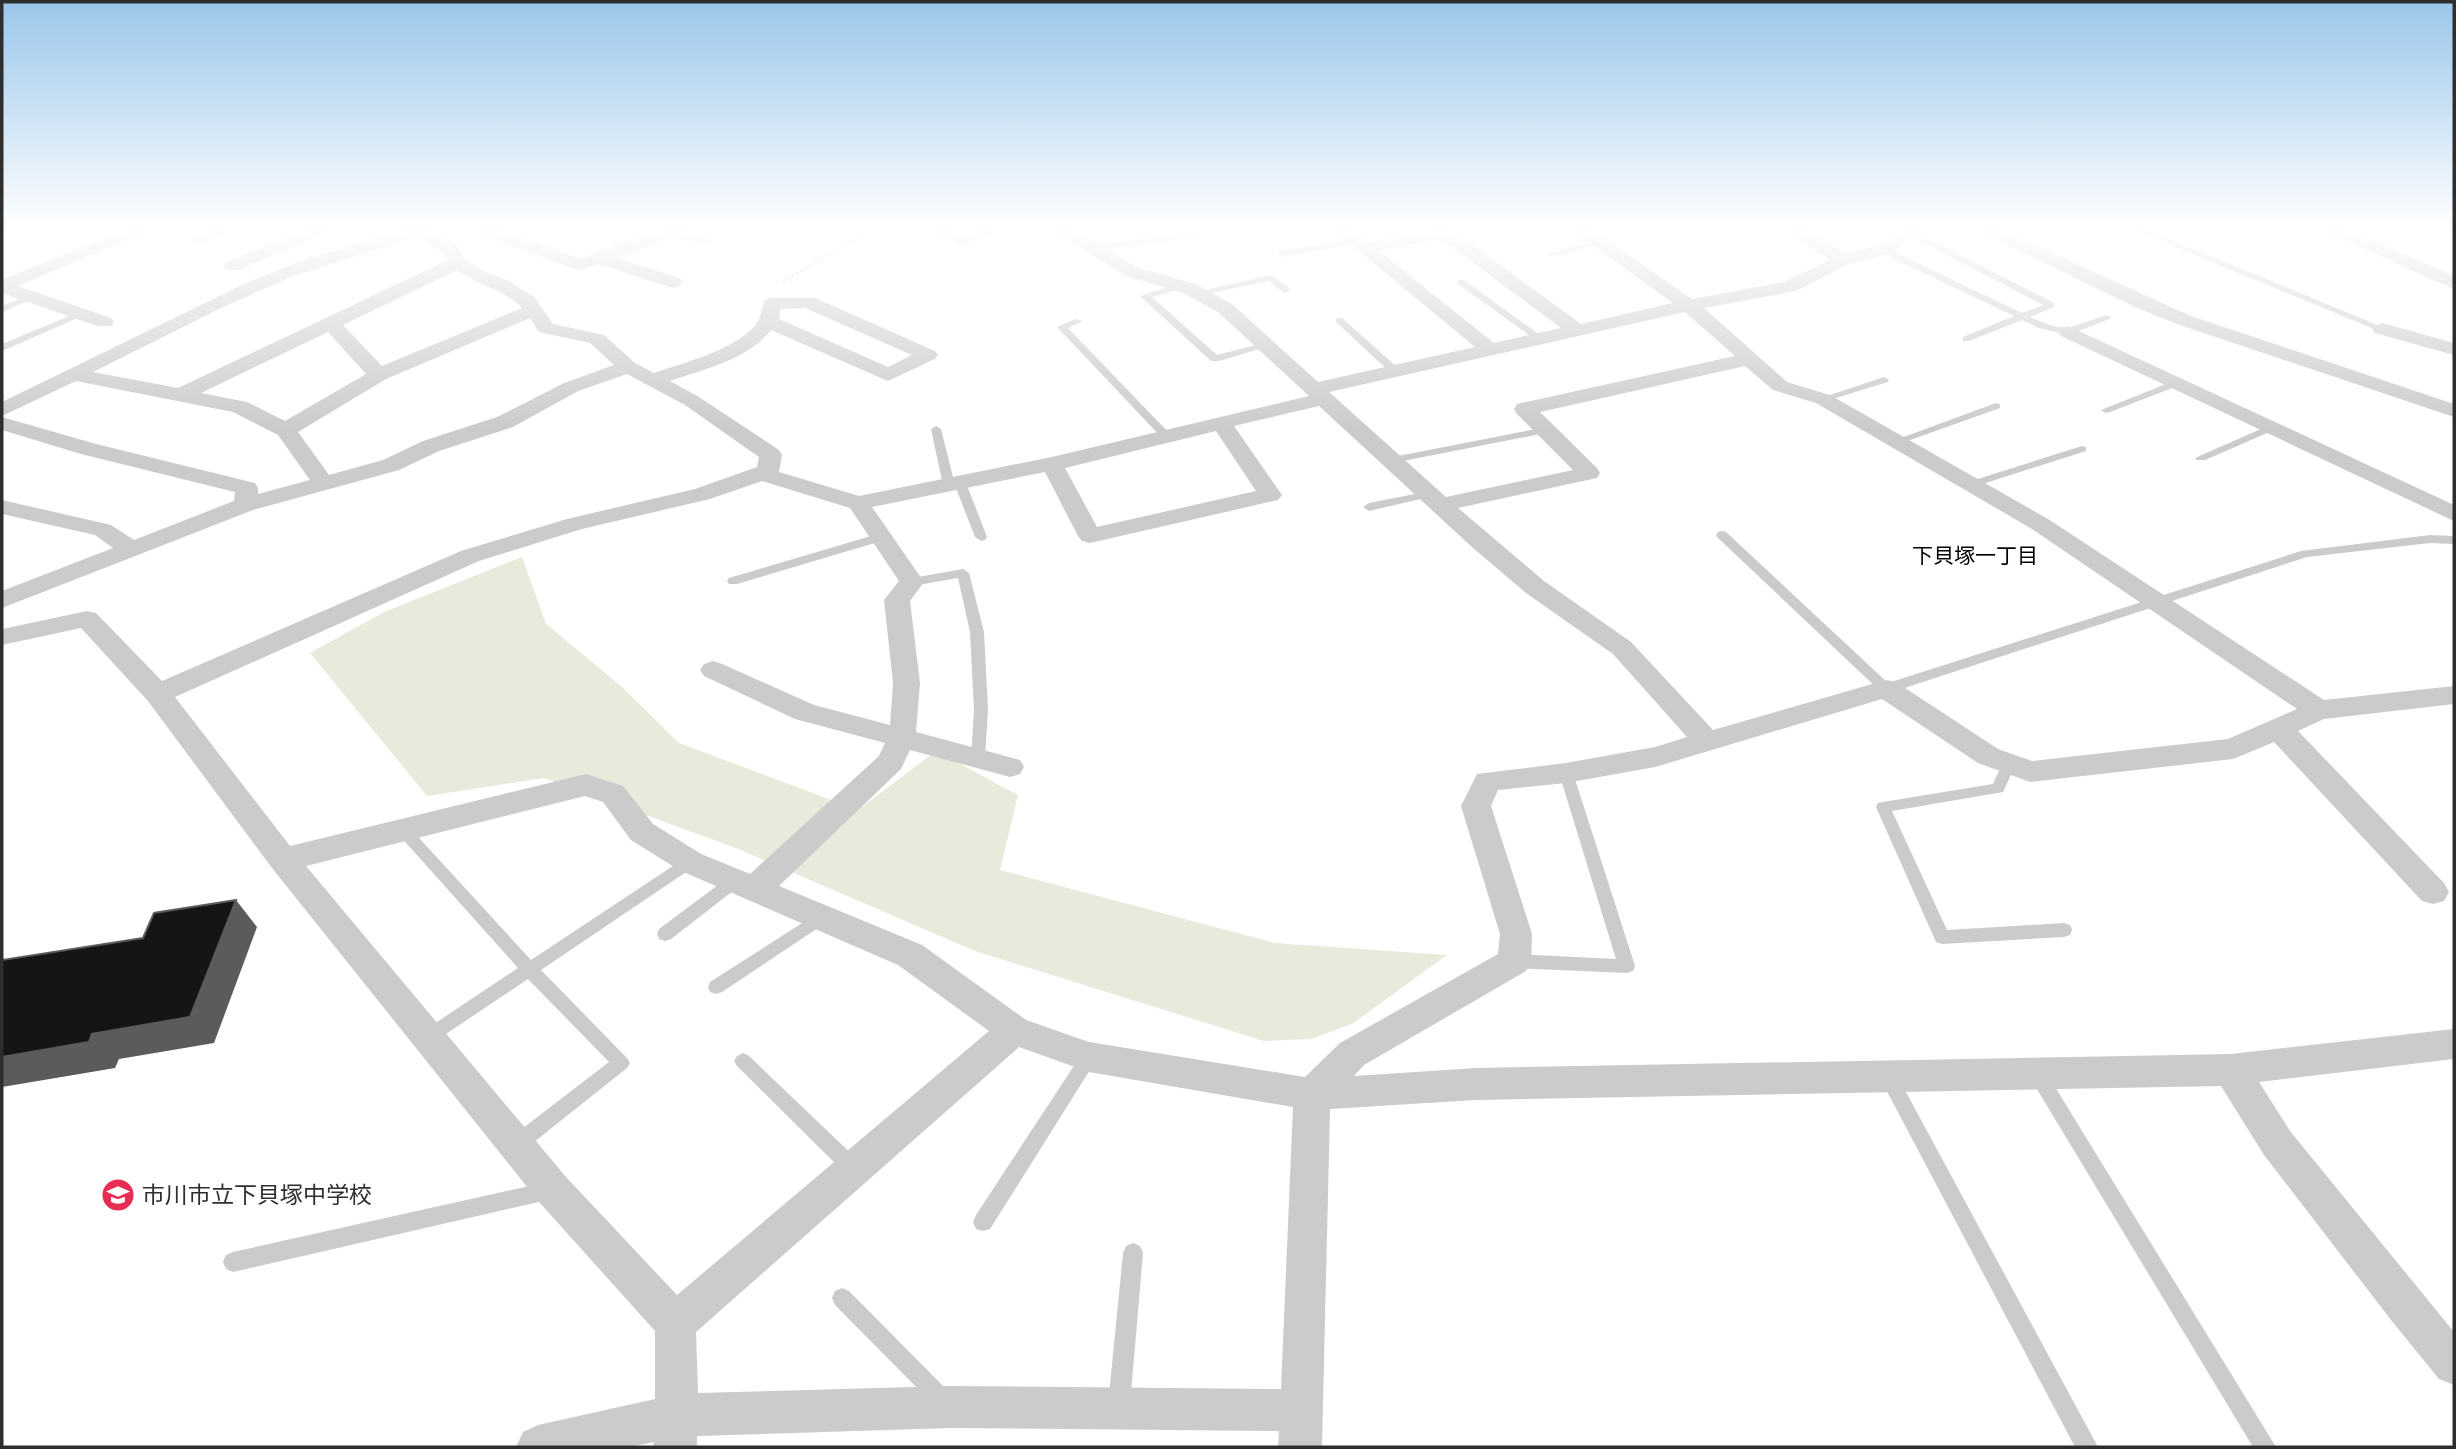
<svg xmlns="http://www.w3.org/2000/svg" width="2456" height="1449" font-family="'Roboto Condensed','Noto Sans JP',sans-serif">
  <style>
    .green { fill: #e6ebdb }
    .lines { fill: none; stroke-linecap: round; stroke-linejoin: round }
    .path { stroke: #cbcbcb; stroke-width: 2.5; stroke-dasharray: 2.5 2.5; stroke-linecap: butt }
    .service { fill: #cbcbcb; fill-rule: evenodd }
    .minor { fill: #cbcbcb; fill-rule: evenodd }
    .shaded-wall { fill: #5b5b5b }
    .building { fill: #151515; stroke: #5b5b5b; stroke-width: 2 }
    .labels { text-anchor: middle; stroke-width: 7; stroke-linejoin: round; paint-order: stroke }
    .neighbourhood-label { font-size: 21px; fill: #000; stroke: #fff }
    .near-poi-label { font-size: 23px; fill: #2e2e2e; stroke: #fff; text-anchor: start }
  </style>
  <rect width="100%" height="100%" fill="#fff"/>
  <path class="green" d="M522 557 546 624 622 687 679 743 858 810 936 751 1018 795 1000 870 1275 943 1447 955 1352 1024 1311 1039 1264 1041 975 951 736 848 544 778 427 796 310 653 384 612Z"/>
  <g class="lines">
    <path class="path" d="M783 281 876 227"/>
    <path class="service" d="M1594 227H1610L1583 236 1579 233Z
      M2127 227H2140L2387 329 2379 331Z
      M1909 229 2054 303V307L2030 317C2069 335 2070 326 2107 315L2112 318 2068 335 2039 328 2022 320 1969 341H1963V337L2014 316 1880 252V248H1886L2022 313 2043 305 1906 234 1905 232Z
      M1197 231 1201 234 1200 236 1090 252 1086 249 1090 246Z
      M1355 238 1359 241 1358 243 1281 257 1277 254 1281 251Z
      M1598 240 1602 243 1601 245 1551 257 1547 254Z
      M1271 275 1289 288V292H1283L1269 281 1197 296 1192 293Z
      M1458 280H1464L1544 338 1536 340 1458 284Z
      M1181 283 1184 284V288L1152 297 1217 355 1268 342 1273 345 1219 361H1211L1140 296Z
      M29 295 37 297 2 312V306Z
      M79 312 87 314 2 351V344Z
      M1336 318H1342L1398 368V372H1390L1336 322Z
      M1075 319 1083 321 1068 328 1171 435V439H1163L1057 327Z
      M1884 377 1889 380 1888 382 1823 402 1818 399Z
      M2176 380 2180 381V385L2110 412 2106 413 2101 410Z
      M1996 403 2000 404V408L1899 444 1895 445 1890 442Z
      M2270 425 2274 426V430L2205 460H2197L2195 458Z
      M936 426 941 429 955 485 949 488 943 485 931 429Z
      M1546 427 1551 430 1550 432 1393 463 1387 460 1393 457Z
      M2082 446 2086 447V451L1973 487 1969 488 1963 485 1965 483Z
      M960 480 966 483 987 537 985 540 981 541 975 537 954 483Z
      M1430 491 1434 492V496L1369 511 1363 507 1369 503Z
      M1722 531 1726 532 1888 683 2301 551 2430 535 2454 536V544L2430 543 2307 557 1886 694 1881 692 1718 538 1716 535 1718 532Z
      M881 533 887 537 885 540 737 584H729L727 581 729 578Z
      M963 569 969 573 984 632 988 710 985 758 978 763 971 758 974 710 970 632 958 578 912 586 906 582 912 578Z
      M2009 759 2016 764 2003 792 1892 811 1947 930 2064 923 2070 925 2072 930 2070 935 2064 937 1942 944 1936 942 1876 807 1878 803 1883 802 1993 784 2004 760Z
      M1566 768 1571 769 1573 773 1635 966 1633 971 1627 973 1514 968 1508 966 1506 961 1508 956 1514 954 1616 959 1559 773 1561 769Z
      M404 825 409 827 531 960 685 858H695L698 862 695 866 541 970 627 1058 630 1063 627 1068 524 1150 517 1152 510 1150 508 1144 510 1138 609 1062 528 979 434 1042 428 1044 422 1042 419 1037 422 1032 518 968 399 835 396 831 399 827Z
      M736 874 742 876 744 880 742 884 671 939 665 941 659 939 657 934 659 929 730 876Z
      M821 911 827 912 829 917 827 922 722 992 716 994 710 992 708 987 710 982Z
      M1089 1049 1095 1052 1098 1057 1095 1062 990 1229 983 1231 976 1229 973 1222 976 1215 1083 1052Z
      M743 1053 749 1056 860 1162 862 1168 860 1174 853 1177 846 1174 737 1066 734 1061 737 1056Z
      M2038 1067 2044 1069 2276 1447H2253L2032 1081 2029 1075 2032 1069Z
      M1888 1068 1894 1070 2098 1447H2075L1882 1082 1879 1076 1882 1070Z
      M552 1181 559 1184 561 1190 559 1196 552 1199 233 1272 226 1269 223 1262 226 1255 233 1252Z
      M1133 1243 1140 1246 1143 1253 1130 1405 1127 1413 1119 1416 1111 1413 1108 1405 1123 1253 1126 1246Z
      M842 1288 849 1291 949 1392 953 1399 949 1406 942 1410 935 1406 835 1305 832 1298 835 1291Z"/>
    <path class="minor" d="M131 227H156L18 286 111 318 114 322 111 326H97L2 293V280Z
      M214 227H239L199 245 190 240 193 236Z
      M313 227H338L238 270H226L223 266 226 262Z
      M408 227H432L431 229 457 246 465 259 483 271 509 281 534 297 553 324 604 335 635 363 654 373C683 363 742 348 758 321 762 314 762 306 765 300L772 298H815L935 351 938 355 935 359 888 381 771 330C749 359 704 369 670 381L699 397 779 450 782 455 779 472 859 496 1052 457 1309 396 1218 312 1181 292 1126 276 1048 227H1069L1138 268 1195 284 1232 304 1318 382 1475 347 1330 227H1349L1369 243 1430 231 1428 227H1448L1581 324 1673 303 1567 227H1587L1692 299 1784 282 1830 260 1782 227H1803L1846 254 1877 246 1904 227H1924L1889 254 1849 264 1796 291 1704 308 1787 382 1830 395 2048 519 2324 700 2454 686V704L2324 719 2298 731 2444 883 2449 892 2444 901 2433 904 2422 901 2274 742 2233 759 2030 782 1978 763 1882 699 1655 767 1566 783 1498 790 1491 806 1532 934 1531 961 1526 971 1364 1065 1354 1076 1476 1068 2231 1054 2454 1029V1059L2259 1082 2290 1131 2454 1332V1385L2439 1379 2391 1320 2264 1155 2221 1086 1476 1100 1330 1109 1322 1447H1278L1279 1431 950 1428 697 1436V1447H653L654 1442 630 1447H516L523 1432 538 1425 655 1399V1331L540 1203 272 868 148 701 81 628 2 645V629L87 611 96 613 162 681 461 551 567 519 695 489 757 467 759 457 685 405 627 374 578 391 513 427 439 451 399 470 253 510 2 608V591L113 548 95 535 2 514V500L111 525 134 540 234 501 235 492 81 454 2 430V417L96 444 255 483 258 488V494L310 480 278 435 233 412 76 381 2 416V402L244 284 298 262ZM418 236 444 253 448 260 178 388 93 372 221 308 293 276ZM1441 239 1561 328 1494 343 1379 251ZM457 270C477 285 504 289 522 308L382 366 343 325ZM805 308 912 355 888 367 779 319 781 309ZM1685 312 1735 356 1517 404 1514 409 1517 414 1573 470 1446 497 1329 392ZM530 318 539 332 590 343 614 365 564 383 497 417 423 441 383 460 329 475 298 432 386 379ZM328 332 366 374 285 421 247 402 201 393ZM1745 366 1773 390 1816 403 2032 529 2297 709 2228 739 2032 761 1998 749 1896 682 1886 680 1713 730 1631 642 1544 581 1458 508 1597 478 1600 473 1597 468 1540 412ZM1319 406 1473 548 1526 593 1613 654 1687 737 1655 747 1566 763 1477 774 1461 806 1500 934 1498 954 1340 1043 1305 1077 1089 1042 1026 1020 922 945 779 886 901 769 910 750 1010 777 1020 774 1024 767 1020 760 916 732 920 683 910 601 924 582 872 507 1045 472 1078 536 1082 541 1090 543 1278 500 1282 495 1234 426ZM1216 431 1256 491 1097 527 1065 468ZM762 481 850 508 899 581 884 600 893 683 890 725 814 705 722 664 713 661 704 664 700 670 704 676 795 719 885 743 879 756 750 874 701 854 653 824 623 786 586 774 290 846 175 697 479 561 582 529 710 499ZM585 796 603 802 631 840 679 870 898 965 989 1031 677 1295 566 1177 306 866ZM1019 1047 1089 1072 1293 1107 1281 1389 950 1386 698 1393 696 1332Z
      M473 227H498L580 259 664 228 678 227 708 236 711 240 702 245 674 237 667 238 616 258 680 278 682 282 680 286 673 288 599 264 580 270 574 269 475 231Z
      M926 227H949L964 235 982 227H1007L963 246Z
      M1971 227H1994L2191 316 2454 404V417L2177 324 2135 307Z
      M2316 227H2340L2454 276V289Z
      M2382 323 2454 343V355L2375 333 2372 329Z
      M2068 326 2454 505V521L2061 336 2058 332Z"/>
  </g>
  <path class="shaded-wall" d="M236 900 257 927 214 1043 119 1059 115 1068 2 1087V1057Z"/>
  <path class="building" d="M236 900 190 1017 92 1034 89 1042 2 1057V960L143 938 154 913Z"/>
  <linearGradient id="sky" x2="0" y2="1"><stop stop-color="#9ac6ea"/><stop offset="0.53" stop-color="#fff"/><stop offset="1" stop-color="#fff" stop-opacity="0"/></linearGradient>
  <rect width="2456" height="430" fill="url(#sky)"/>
  <defs>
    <symbol id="school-disc" viewBox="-11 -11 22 22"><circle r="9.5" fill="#e72d53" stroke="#fff"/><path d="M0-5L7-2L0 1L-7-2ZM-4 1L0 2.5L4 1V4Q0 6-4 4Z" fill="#fff"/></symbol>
  </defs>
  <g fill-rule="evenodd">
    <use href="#school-disc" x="99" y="1176" width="38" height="38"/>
  </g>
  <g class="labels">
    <g class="neighbourhood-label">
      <text x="1975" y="563">下貝塚一丁目</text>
    </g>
    <g class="near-poi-label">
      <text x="142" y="1203">市川市立下貝塚中学校</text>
    </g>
  </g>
  <rect width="2456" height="1449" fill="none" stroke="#2e2e2e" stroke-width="7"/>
</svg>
